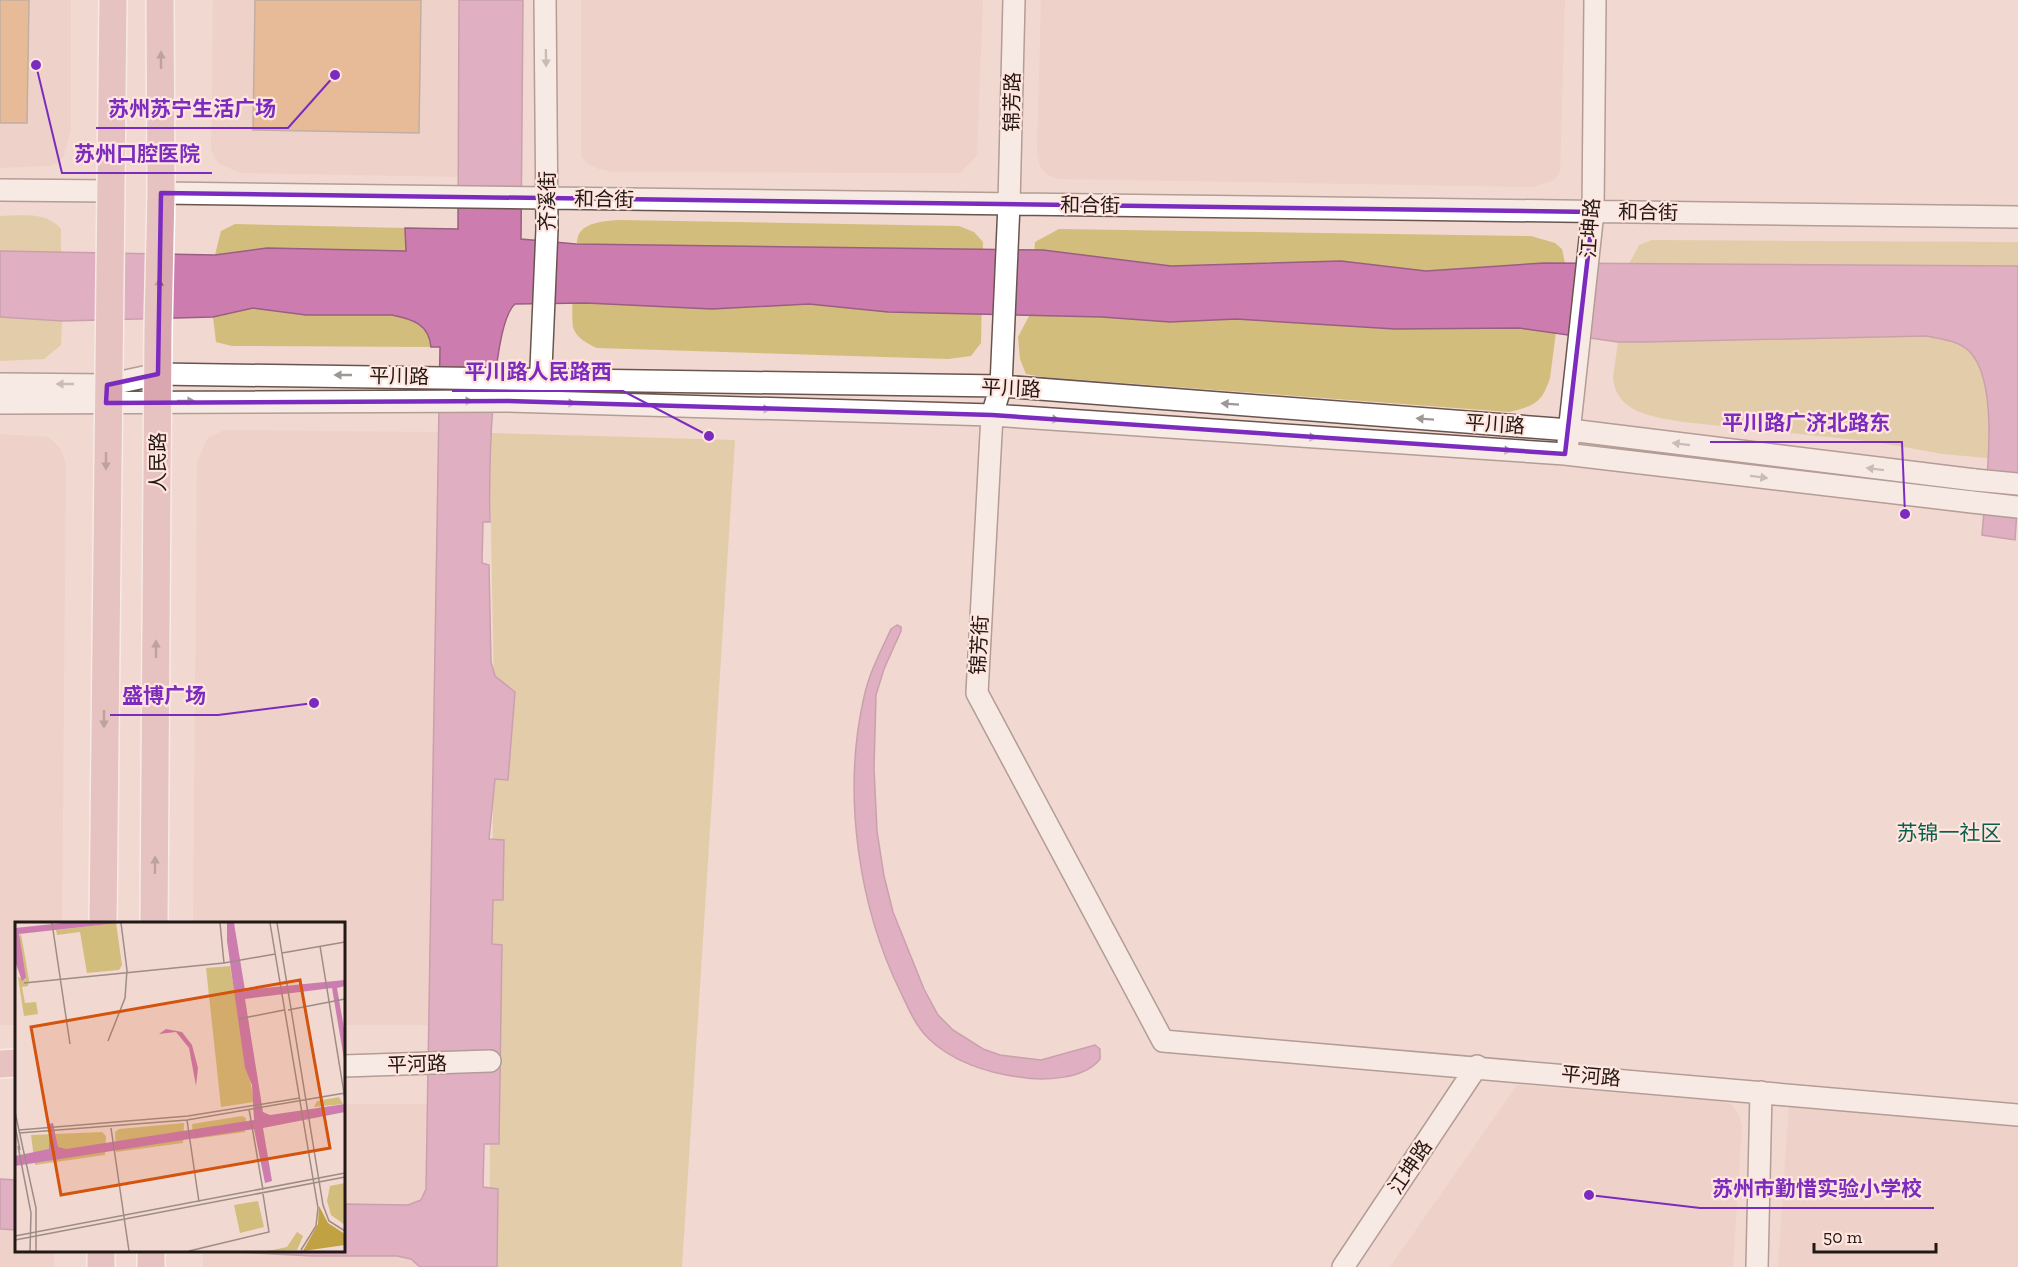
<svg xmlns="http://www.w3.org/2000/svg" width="2018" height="1267" font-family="'Zilla Slab','Noto Sans SC',serif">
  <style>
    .built { fill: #ebc9c0 }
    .green { fill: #d3bd7c }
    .water { fill: #cd7cb0; stroke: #9a5e82; stroke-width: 1.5 }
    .building { fill: #dc9752; stroke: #8b7a6b; stroke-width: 1.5 }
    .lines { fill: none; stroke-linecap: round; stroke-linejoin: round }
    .minor-casing { stroke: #69544e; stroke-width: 24 }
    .major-casing { stroke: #fff; stroke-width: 30 }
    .minor { stroke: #fff; stroke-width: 21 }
    .major { stroke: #daa7b0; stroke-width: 27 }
    .minor-bridge-casing { stroke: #69544e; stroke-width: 24; stroke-linecap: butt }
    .minor-bridge { stroke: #fff; stroke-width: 21 }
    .oneway { fill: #9c9896 }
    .oneway2 { fill: #7e6063 }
    .marked { fill: none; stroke: #7b2cbf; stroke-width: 4.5; stroke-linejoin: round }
    .labels { text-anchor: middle; stroke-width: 4.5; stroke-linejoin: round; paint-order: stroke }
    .street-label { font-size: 20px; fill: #221916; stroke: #ffe5dd }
    .neighbourhood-label { font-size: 21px; fill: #085f4e; stroke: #ffe5dd }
    .inset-road { fill: none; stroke: #9e8c86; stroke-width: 1.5 }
    .view { fill: #d4530d; fill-opacity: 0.15; stroke: #d4530d; stroke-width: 3 }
    .inset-edge { fill: none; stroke: #221916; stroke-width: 3 }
    .leader { fill: none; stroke: #7b2cbf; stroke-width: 2 }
    .callout-dot { fill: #7b2cbf; stroke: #ffe5dd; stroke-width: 2 }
    .callout-label { font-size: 21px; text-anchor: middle; font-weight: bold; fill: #7b2cbf; stroke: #ffe5dd; stroke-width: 4.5; stroke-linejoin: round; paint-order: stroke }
  </style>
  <rect width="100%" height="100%" fill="#f1d8d0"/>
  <path class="built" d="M0 0H71V129L64 156 58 163 50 166 0 168Z
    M213 0H459L458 177 240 173 218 163 211 150Z
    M581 0H983L977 155 960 173 613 172 599 169 589 165 581 156Z
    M1041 0H1565L1560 172 1554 180 1532 187 1058 179 1048 175 1040 167 1037 152Z
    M224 430 439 432 428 1025H344V924L193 923 197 462 207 439Z
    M0 434 49 437 60 448 66 464 62 923 16 924V1025H0Z
    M1517 1085 1718 1101 1731 1104 1739 1115 1742 1126 1733 1267H1390Z
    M1789 1103 2018 1124V1267H1778Z
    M344 1104H427L425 1267H203V1251L344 1250Z
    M0 1229 16 1230V1250L54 1251V1267H0Z"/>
  <path class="green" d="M0 216C20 216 47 211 61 229V254L0 251Z
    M618 220 959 226 974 232 983 242 981 343 971 356 948 359 597 348C588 344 576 338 573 327 571 316 574 243 579 234 586 222 605 221 618 220Z
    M235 224 405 228 406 251 267 248 215 255 221 231Z
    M1059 229 1531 236 1555 243 1562 249 1565 263 1550 378C1542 403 1534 406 1509 412L1043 377 1026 374 1020 359 1018 337 1029 316 1035 242Z
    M1652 240 2018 242V461L1943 454 1876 442 1683 422C1654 417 1615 413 1613 377L1629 264 1639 245Z
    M253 308C271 309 289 314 308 315 341 316 427 300 431 347L232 346 216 342 213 317Z
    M0 317 62 321 61 345 44 359 0 361Z
    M489 433 735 440 682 1267H489L494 685Z"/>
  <path class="water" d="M459 0H523L521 239 576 244 1043 250 1171 266 1341 261 1426 271 1544 263 2018 266V494L2015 540 1982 535C1985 492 2002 383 1969 351 1957 340 1941 339 1926 336L1645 342H1618L1519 328 1395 329 1236 319 1170 322 1102 317 888 312 809 304 712 309 586 303 515 304C490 326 489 484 490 522H483L482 563 489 565 491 662 495 676 515 692 508 780 495 779 489 839 504 840 503 900H493L492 944 502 945 499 1144H484L483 1187 498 1189 497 1267H420L411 1259 397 1256H312L217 1251 344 1250V1204L408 1205 421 1200 426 1189 440 347H431C429 324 412 319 392 315H306L253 308 213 317 62 321 0 317V251L215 255 267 248 406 251 405 228 458 229Z
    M897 625 901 627V631L884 669 876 695 874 768 877 831 884 876 893 912 924 989 938 1015 953 1030 983 1049 1000 1055 1041 1060 1095 1045 1100 1049V1059C1084 1080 1042 1081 1019 1077 987 1073 951 1061 928 1038 916 1026 909 1010 902 995 858 907 842 793 864 697 869 673 881 651 891 629Z
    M0 1179 16 1180V1230L0 1229Z"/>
  <path class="building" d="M0 0H29L27 123H0Z
    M255 0H421L419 133 253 130Z"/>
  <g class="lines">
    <defs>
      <path id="minor" d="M1014 0 1009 204 1001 386 992 415 977 693 1163 1041 2018 1115
        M0 190 111 191
        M161 193 2018 217
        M0 384 107 385 158 374 1001 386 1570 430 1975 480
        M540 392 547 229 545 0
        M0 403 508 401 992 415 1565 454 1972 502
        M1568 442 1593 212 1595 0
        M344 1066 490 1061
        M1343 1267 1477 1066
        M1757 1267 1761 1092"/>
      <path id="major" d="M103 924 113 0
        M154 924 158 330 161 193 160 0
        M0 1064 16 1063
        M101 1267V1250
        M151 1267V1250"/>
    </defs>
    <use href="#minor" class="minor-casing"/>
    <use href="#major" class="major-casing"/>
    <use href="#minor" class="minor"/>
    <use href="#major" class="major"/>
    <defs>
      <path id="minor-bridge" d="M1975 480 2018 484
        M1972 502 2018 507"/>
    </defs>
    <use href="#minor-bridge" class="minor-bridge-casing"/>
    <use href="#minor-bridge" class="minor-bridge"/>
  </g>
  <defs><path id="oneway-solid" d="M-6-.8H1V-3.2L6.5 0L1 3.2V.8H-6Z" transform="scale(1.5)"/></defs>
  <g class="oneway">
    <use href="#oneway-solid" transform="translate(546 58) rotate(89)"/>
    <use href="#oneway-solid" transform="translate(343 375) rotate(-180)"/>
    <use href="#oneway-solid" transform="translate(65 384) rotate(-180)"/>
    <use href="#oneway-solid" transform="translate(186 401)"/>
    <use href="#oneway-solid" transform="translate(464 401)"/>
    <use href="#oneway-solid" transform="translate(567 403) rotate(2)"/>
    <use href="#oneway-solid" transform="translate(1230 404) rotate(-176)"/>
    <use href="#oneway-solid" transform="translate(762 409) rotate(2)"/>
    <use href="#oneway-solid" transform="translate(1051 419) rotate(4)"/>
    <use href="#oneway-solid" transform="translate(1425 419) rotate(-176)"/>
    <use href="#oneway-solid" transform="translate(1308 437) rotate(4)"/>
    <use href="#oneway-solid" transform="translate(1681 444) rotate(-173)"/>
    <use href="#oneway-solid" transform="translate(1503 450) rotate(4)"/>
    <use href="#oneway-solid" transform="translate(1875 469) rotate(-173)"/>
    <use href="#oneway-solid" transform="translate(1759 477) rotate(7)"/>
  </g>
  <g class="oneway2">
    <use href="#oneway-solid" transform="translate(161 60) rotate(-90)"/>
    <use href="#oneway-solid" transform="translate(159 287) rotate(-88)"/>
    <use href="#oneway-solid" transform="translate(106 461) rotate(90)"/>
    <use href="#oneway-solid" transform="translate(156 649) rotate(-90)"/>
    <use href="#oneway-solid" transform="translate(104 719) rotate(90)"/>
    <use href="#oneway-solid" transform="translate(155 865) rotate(-89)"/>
  </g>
  <path d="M0 0H2018V1267H0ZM161 193 1593 212 1565 454 992 415 508 401 106 403 107 385 158 374Z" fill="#f1d8d0" fill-opacity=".55" fill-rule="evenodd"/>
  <path class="marked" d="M161 193 1593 212 1565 454 992 415 508 401 106 403 107 385 158 374Z"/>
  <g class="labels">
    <g class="street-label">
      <text transform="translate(1012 102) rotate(-89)" y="7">锦芳路</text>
      <text transform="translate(604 199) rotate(1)" y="7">和合街</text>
      <text transform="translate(547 201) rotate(-90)" y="7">齐溪街</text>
      <text transform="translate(1090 205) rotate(1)" y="7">和合街</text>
      <text transform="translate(1648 212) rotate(1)" y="7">和合街</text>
      <text transform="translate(1590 228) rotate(-86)" y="7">江坤路</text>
      <text transform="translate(399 376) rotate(1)" y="7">平川路</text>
      <text transform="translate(1011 388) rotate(3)" y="7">平川路</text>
      <text transform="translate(1495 424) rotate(4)" y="7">平川路</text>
      <text transform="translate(158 462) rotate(-90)" y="7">人民路</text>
      <text transform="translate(979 645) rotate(-87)" y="7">锦芳街</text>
      <text transform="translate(417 1064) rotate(-2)" y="7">平河路</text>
      <text transform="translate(1591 1076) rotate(5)" y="7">平河路</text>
      <text transform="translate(1410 1167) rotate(-56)" y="7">江坤路</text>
    </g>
    <g class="neighbourhood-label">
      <text x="1949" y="840">苏锦一社区</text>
    </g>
  </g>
  <g transform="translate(15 922)">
    <rect width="330" height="330" fill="#f1d8d0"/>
    <path d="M101 1 107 43 104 48 72 51 65 10 42 13 41 8ZM6 12 14 58 13 64 7 65 10 81 21 80 23 92 9 94 3 55 11 58 3 15ZM215 44 239 180 206 185 191 46ZM324 175 328 182 299 185 302 179ZM227 194 231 196 230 210 178 217 177 202ZM169 201 168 221 101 230 100 210 104 207ZM87 210 91 214 90 233 20 243 16 213ZM330 261V303L316 293 312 279 315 264ZM243 279 249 305 225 311 219 283ZM282 310 288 314 282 328 253 329 272 325Z" fill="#d3bd7c"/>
    <path d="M304 284 313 301 330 312V323L288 329 303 302Z" fill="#c0a243"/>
    <path d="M48 1H103L4 12 11 56 7 59 0 39V6ZM212 1H219L230 68 330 58V64L322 66 330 112V143L317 66 230 77 248 190 255 193 330 182V190L248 206 257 259 250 261 239 207 0 244V234L34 227V202L38 201 43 225 51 227 239 198 237 163 230 146 212 19ZM151 107 167 110 177 123 183 146 181 164 174 126 161 110 144 112Z" fill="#cd7cb0"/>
    <path class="inset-road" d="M37 1 55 122M205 1 209 41M255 1 303 286 301 304 286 328M262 1 308 283 314 299 330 309M305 24 330 177M267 31 330 20M9 61 209 41 260 32M273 88 330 77M224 97 269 88M93 119 110 76 112 48 106 1M234 187 248 268M0 190 21 286V329M172 198 184 280M0 204 5 228M96 206 114 329M4 208 173 194 285 176M4 211 172 198 330 171M3 224 16 291 15 329M0 314 330 251M0 318 330 255M174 329 254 310 248 272"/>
    <path class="view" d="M285 58 315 226 46 273 16 105Z"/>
    <rect width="330" height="330" class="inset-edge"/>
  </g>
  <path class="leader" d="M335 75L288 128H96M36 65L62 173H212M709 436L623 391H452M1905 514L1902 442H1710M314 703L218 715H110M1589 1195L1700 1208H1934"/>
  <g class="callout-dot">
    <circle cx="335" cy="75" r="6"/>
    <circle cx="36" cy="65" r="6"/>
    <circle cx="709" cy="436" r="6"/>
    <circle cx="1905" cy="514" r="6"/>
    <circle cx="314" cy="703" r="6"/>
    <circle cx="1589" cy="1195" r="6"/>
  </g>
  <g class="callout-label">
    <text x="192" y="116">苏州苏宁生活广场</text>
    <text x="137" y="161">苏州口腔医院</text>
    <text x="538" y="379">平川路人民路西</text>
    <text x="1806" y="430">平川路广济北路东</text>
    <text x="164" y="703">盛博广场</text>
    <text x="1817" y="1196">苏州市勤惜实验小学校</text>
  </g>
  <path d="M1814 1243v9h122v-9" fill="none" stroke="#221916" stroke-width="3"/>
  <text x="1823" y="1243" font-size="18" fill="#221916" stroke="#ffe5dd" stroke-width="4.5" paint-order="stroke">50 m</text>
</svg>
